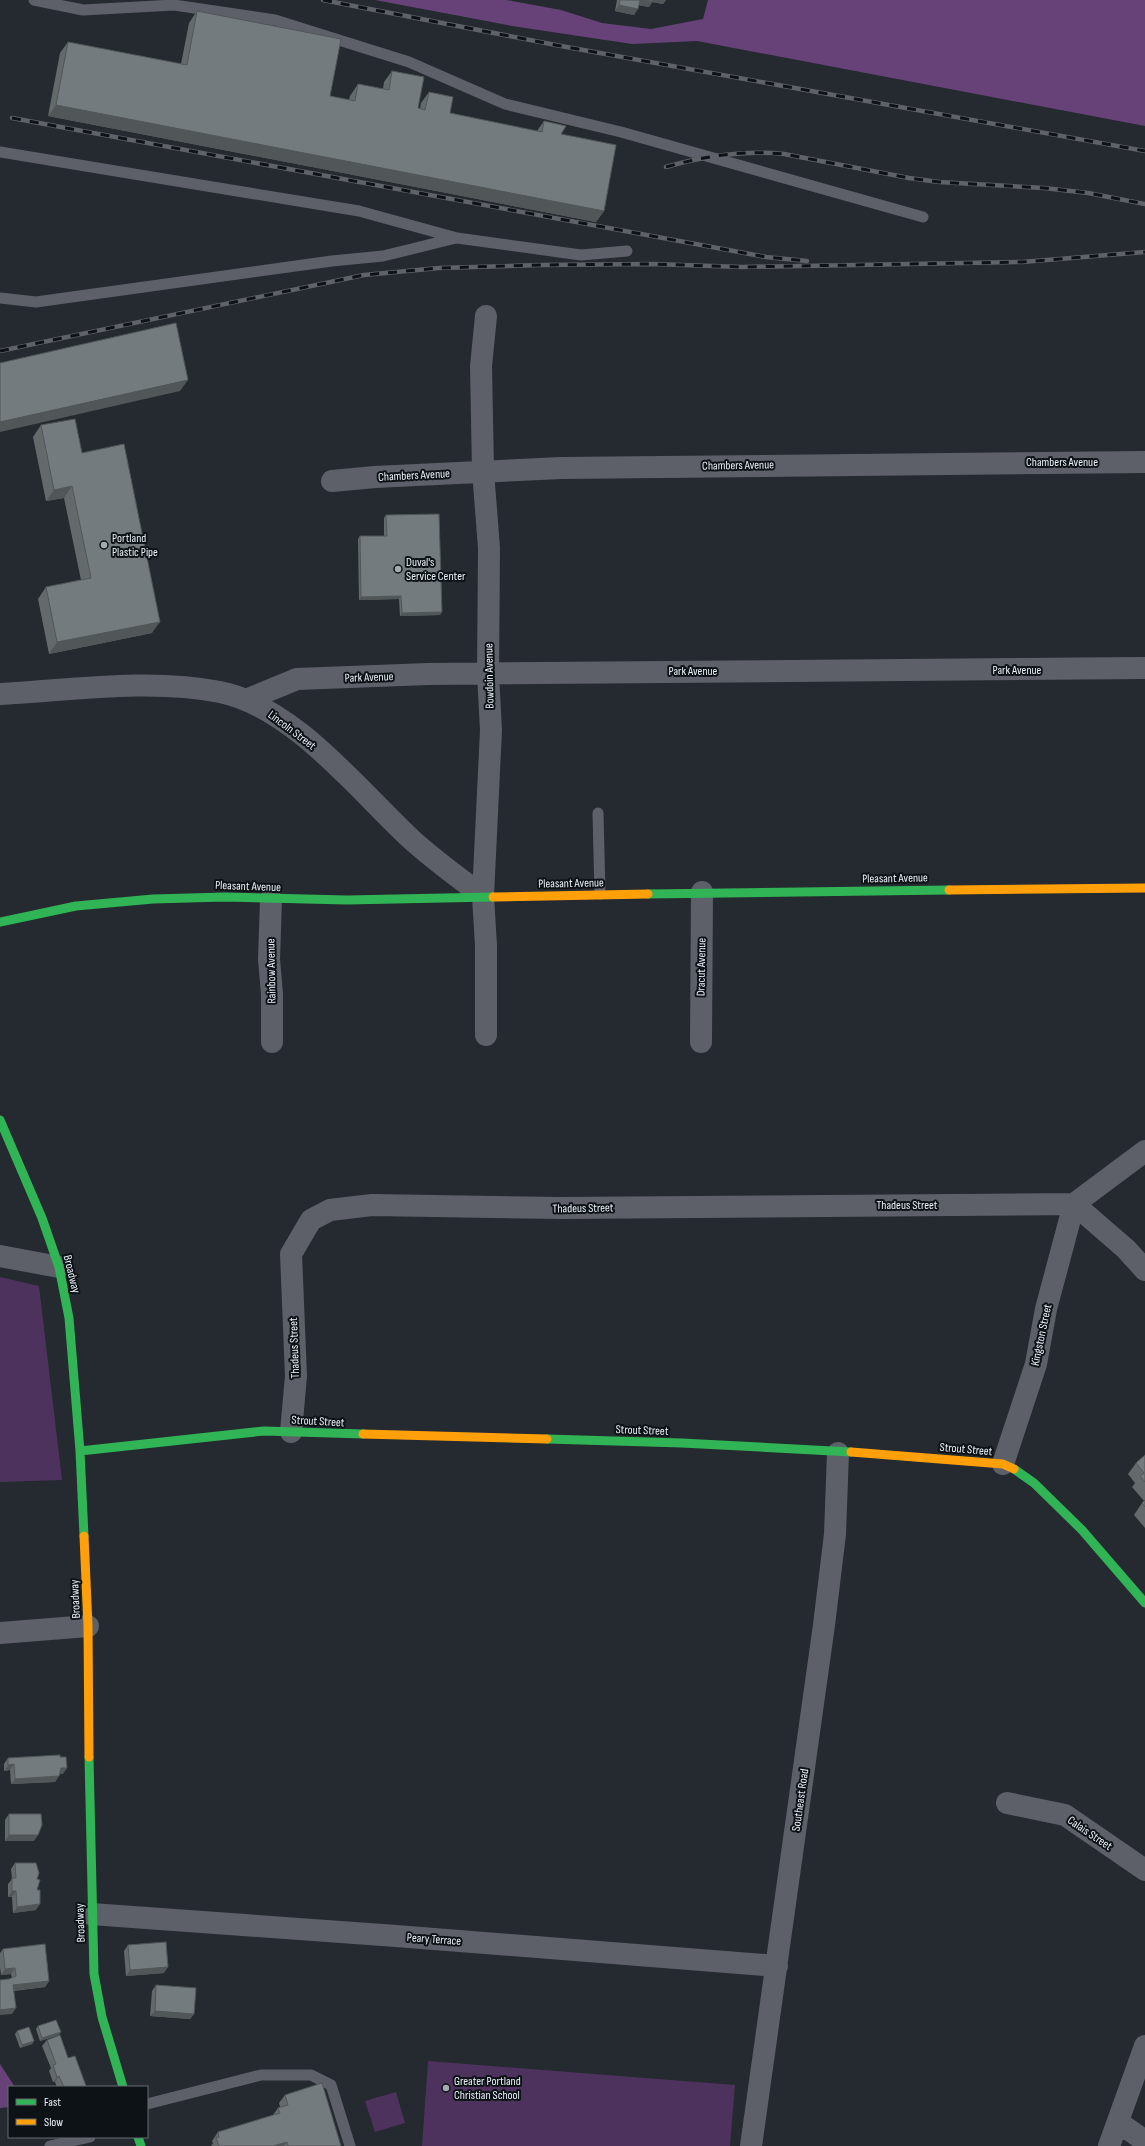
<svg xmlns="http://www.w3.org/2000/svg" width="1145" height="2146" font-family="'Sofia Sans Condensed',sans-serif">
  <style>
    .green { fill: #4e325e }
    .forest { fill: #674279 }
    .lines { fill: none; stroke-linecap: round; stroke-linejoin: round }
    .lane { stroke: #5e6069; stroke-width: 11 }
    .street { stroke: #5e6069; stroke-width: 22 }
    .fast { stroke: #30b455; stroke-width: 9 }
    .slow { stroke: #ff9f0a; stroke-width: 9 }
    .rail-casing { stroke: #606269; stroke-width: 4.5 }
    .rail { stroke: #0d1216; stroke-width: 3; stroke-dasharray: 9; stroke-linecap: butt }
    .wall { fill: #646a6c }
    .shaded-wall { fill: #515658 }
    .building { fill: #747b7e; stroke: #515658 }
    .poi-dot { fill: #a5abb2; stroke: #0d1216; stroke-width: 1.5 }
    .labels { text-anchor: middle; stroke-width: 4; stroke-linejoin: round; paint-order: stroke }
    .street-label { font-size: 12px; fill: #eaf1f8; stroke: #0d1216 }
    .poi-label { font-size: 12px; fill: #eaf1f8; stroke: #0d1216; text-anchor: start }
  </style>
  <rect width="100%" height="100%" fill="#242a2f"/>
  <path class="green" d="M0 1277 39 1286 62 1480 0 1482Z
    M428 2061 735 2085 730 2146H422Z
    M396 2092 405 2123 375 2132 365 2101Z"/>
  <path class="forest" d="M375 0H506L561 10 602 23 651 29 703 19 708 0H1145V126L697 41 632 44 512 26Z
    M0 2064 15 2087H9V2107L0 2108Z"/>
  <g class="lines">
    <path class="lane" d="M34 0 83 10 174 5 275 20 409 62 505 104 621 132 923 217
      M0 152 359 211 457 238 581 255 627 251
      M0 298 36 302 332 261 383 256 456 238
      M598 813 600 894
      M147 2104 261 2075H311L331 2085 350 2146
      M50 2146 90 2137"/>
    <path class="street" d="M486 316 481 366 483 471 489 548 488 674 491 730 483 896 486 946V1035
      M332 481 375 477 561 468 1145 462
      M0 694C71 690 151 678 220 692 294 707 359 791 412 840 434 860 459 878 483 896
      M246 700 297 679 428 674 1145 668
      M271 899 269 959 272 994V1042
      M701 1042 702 892
      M0 1256 59 1267
      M291 1432 296 1376 291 1254 311 1220 330 1210 372 1205 561 1208 1074 1204 1126 1249 1145 1270
      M1003 1464 1036 1364 1046 1309 1074 1204 1145 1151
      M0 1633 88 1626
      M1007 1803 1065 1815 1145 1870
      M91 1914 396 1936 777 1966
      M1118 2122 1145 2141
      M751 2146 824 1625 835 1534 838 1453
      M1109 2146 1145 2046"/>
    <path class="fast" d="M648 894 949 890
      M0 922 76 906 153 899 225 897 347 900 493 897
      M0 1120 42 1218 59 1267 69 1318 80 1451 84 1536
      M547 1439 682 1443 851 1452
      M80 1451 264 1431 363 1434
      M1014 1469 1034 1483 1082 1530 1145 1603
      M89 1757 94 1974 102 2017 123 2087
      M138 2137 141 2146"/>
    <path class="slow" d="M949 890 1145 888
      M493 897 648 894
      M363 1434 547 1439
      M851 1452 1003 1464 1014 1469
      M84 1536 88 1626 89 1757"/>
    <defs>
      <path id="rail" d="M323 0 561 46 1145 151
        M12 118 766 257 807 261
        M666 167C705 156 743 150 784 154L909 178 939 182 1044 188 1088 193 1145 204
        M0 351 364 275 439 268 541 265 652 264 742 267 1022 262 1145 252"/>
    </defs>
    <use href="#rail" class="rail-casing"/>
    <use href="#rail" class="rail"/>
  </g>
  <path class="wall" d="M617 0H666L663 4 652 2 649 7 639 5 634 15 615 11Z
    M197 11 330 96 349 100 350 96 358 84 383 89 384 82 392 71 418 108 420 109 421 103 429 92 450 113 537 131 544 121 561 134 604 211 596 222 48 116 60 53 68 42 181 64 189 23Z
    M41 425 82 453 152 633 49 654 38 599 46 587 81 580 64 498 46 501 33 437Z
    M386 515 442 612 440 615 400 616 399 599 359 600 358 539 360 536H384V518Z
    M1145 1455V1528L1134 1515 1142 1503 1144 1501 1132 1487 1135 1483 1128 1474 1136 1463Z
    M8 1758 63 1774H60L55 1782 11 1784 10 1770 4 1771V1764Z
    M9 1814 34 1841H5V1820Z
    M15 1863 37 1879 36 1910 13 1913 12 1897H8V1884L12 1879 11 1869Z
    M128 1945 164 1973 126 1976 124 1951Z
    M3 1949 49 1981 45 1987 14 1991 12 2014 9 1979 12 1978 11 1974 1 1975 0 1967V1953Z
    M156 1985 194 2014 190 2019 150 2016 152 1991Z
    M38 2026 61 2032 59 2035 40 2041 36 2029Z
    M17 2031 34 2041 32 2044 20 2048 15 2034Z
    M47 2040 68 2058 86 2087H57L55 2082H53L49 2071 51 2068 42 2046Z
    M285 2095 341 2146H211L213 2143 212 2141 218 2132 273 2115 278 2108 280 2107 279 2103Z"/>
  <path class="shaded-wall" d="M639 0H666L663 4 652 2 649 7 636 5Z
    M619 5 638 9 634 15 615 11Z
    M56 105 604 211 596 222 48 116Z
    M188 380 180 391 0 432V422Z
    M72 486 64 498 46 501 54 490Z
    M401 596 399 599 359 600 361 597Z
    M442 612 440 615 400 616 402 613Z
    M160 622 152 633 49 654 57 642Z
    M14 1764 10 1770 4 1771 8 1765Z
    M61 1768H67L63 1774H57Z
    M59 1776 55 1782 11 1784 15 1779Z
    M9 1835H38L34 1841H5Z
    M12 1891H16L12 1897H8Z
    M40 1904 36 1910 13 1913 17 1907Z
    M168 1967 164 1973 126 1976 130 1970Z
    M15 1968 11 1974 1 1975 5 1969Z
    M49 1981 45 1987 9 1991 13 1985Z
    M16 2008 12 2014 0 2015V2010Z
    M155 2011 194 2014 190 2019 150 2016Z
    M61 2032 59 2035 40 2041 42 2038Z
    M34 2041 32 2044 20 2048 22 2045Z
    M59 2076 55 2082H53L57 2077Z
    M287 2142 284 2146H273Z"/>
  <path class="building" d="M620 0H640L638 9 619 5Z
    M646 0H653V2Z
    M197 11 341 39 330 96 355 101 358 84 389 90 392 71 424 77 418 108 425 110 429 92 453 97 450 113 542 132 544 121 566 126 561 134 616 145 604 211 56 105 68 42 187 65Z
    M176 323 188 380 0 422V363Z
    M75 419 82 453 124 444 160 622 57 642 46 587 91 578 72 486 54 490 41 425Z
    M439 514 442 612 402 613 401 596 361 597 360 536H387L386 515Z
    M1145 1455V1482L1140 1476 1144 1473 1136 1463Z
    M1145 1500V1507L1142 1503Z
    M60 1755V1757H66L67 1768H61L59 1776 15 1779 14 1764 8 1765V1758Z
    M9 1814H41L42 1825 38 1835H9Z
    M15 1863H36L39 1873 37 1879 40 1880 37 1890H40V1904L17 1907 16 1891H12V1878H16Z
    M166 1942 168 1967 130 1970 128 1945Z
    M45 1944 49 1981 13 1985 16 2008 0 2010V1980L9 1979 16 1976 15 1968 5 1969 3 1949Z
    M156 1985 196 1988 194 2014 155 2011Z
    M56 2020 61 2032 42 2038 38 2026Z
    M29 2027 34 2041 22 2045 17 2031Z
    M60 2035 68 2058 75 2056 86 2086 84 2087H64L59 2076 57 2077 53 2065 56 2064 47 2040Z
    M322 2083 341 2146H288L287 2142 273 2146H219L216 2138 219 2137 218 2132 280 2113 278 2108 288 2105 285 2095Z"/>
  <g class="poi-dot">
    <circle cx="104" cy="545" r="4"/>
    <circle cx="398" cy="569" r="4"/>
    <circle cx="446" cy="2088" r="4"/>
  </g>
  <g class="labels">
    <g class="street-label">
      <text x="1062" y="466">Chambers Avenue</text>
      <text transform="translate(738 465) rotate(-1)" y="4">Chambers Avenue</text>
      <text transform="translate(414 475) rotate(-3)" y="4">Chambers Avenue</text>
      <text x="1017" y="674">Park Avenue</text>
      <text x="693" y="675">Park Avenue</text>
      <text transform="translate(489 676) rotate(-91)" y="4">Bowdoin Avenue</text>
      <text transform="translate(369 677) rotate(-2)" y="4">Park Avenue</text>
      <text transform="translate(292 730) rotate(37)" y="4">Lincoln Street</text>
      <text transform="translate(895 878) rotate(-1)" y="4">Pleasant Avenue</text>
      <text transform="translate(571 883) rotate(-1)" y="4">Pleasant Avenue</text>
      <text transform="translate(248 886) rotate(2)" y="4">Pleasant Avenue</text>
      <text transform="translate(701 967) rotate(-89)" y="4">Dracut Avenue</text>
      <text transform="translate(271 971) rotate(-91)" y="4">Rainbow Avenue</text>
      <text x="907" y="1209">Thadeus Street</text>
      <text transform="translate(583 1208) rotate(-1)" y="4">Thadeus Street</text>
      <text transform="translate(72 1274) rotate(76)" y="4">Broadway</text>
      <text transform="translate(1041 1335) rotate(-78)" y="4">Kingston Street</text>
      <text transform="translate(294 1348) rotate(-92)" y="4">Thadeus Street</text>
      <text transform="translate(318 1421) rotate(3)" y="4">Strout Street</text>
      <text transform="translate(642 1430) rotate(2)" y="4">Strout Street</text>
      <text transform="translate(966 1449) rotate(5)" y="4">Strout Street</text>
      <text transform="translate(75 1599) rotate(-93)" y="4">Broadway</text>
      <text transform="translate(800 1800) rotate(-82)" y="4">Southeast Road</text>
      <text transform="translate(1090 1833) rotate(34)" y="4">Calais Street</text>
      <text transform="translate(80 1923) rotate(-92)" y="4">Broadway</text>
      <text transform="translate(434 1939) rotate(4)" y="4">Peary Terrace</text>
    </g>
    <g class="poi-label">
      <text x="112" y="542">Portland<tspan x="112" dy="14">Plastic Pipe</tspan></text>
      <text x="406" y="566">Duval's<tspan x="406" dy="14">Service Center</tspan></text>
      <text x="454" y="2085">Greater Portland<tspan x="454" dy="14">Christian School</tspan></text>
    </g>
  </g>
  <rect x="8" y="2086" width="140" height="52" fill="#0d1216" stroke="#656b70"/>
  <rect x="16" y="2099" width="20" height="6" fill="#30b455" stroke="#656b70"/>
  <text x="44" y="2106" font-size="12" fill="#eaf1f8">Fast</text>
  <rect x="16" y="2119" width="20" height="6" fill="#ff9f0a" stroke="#656b70"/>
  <text x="44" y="2126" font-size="12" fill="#eaf1f8">Slow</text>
</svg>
